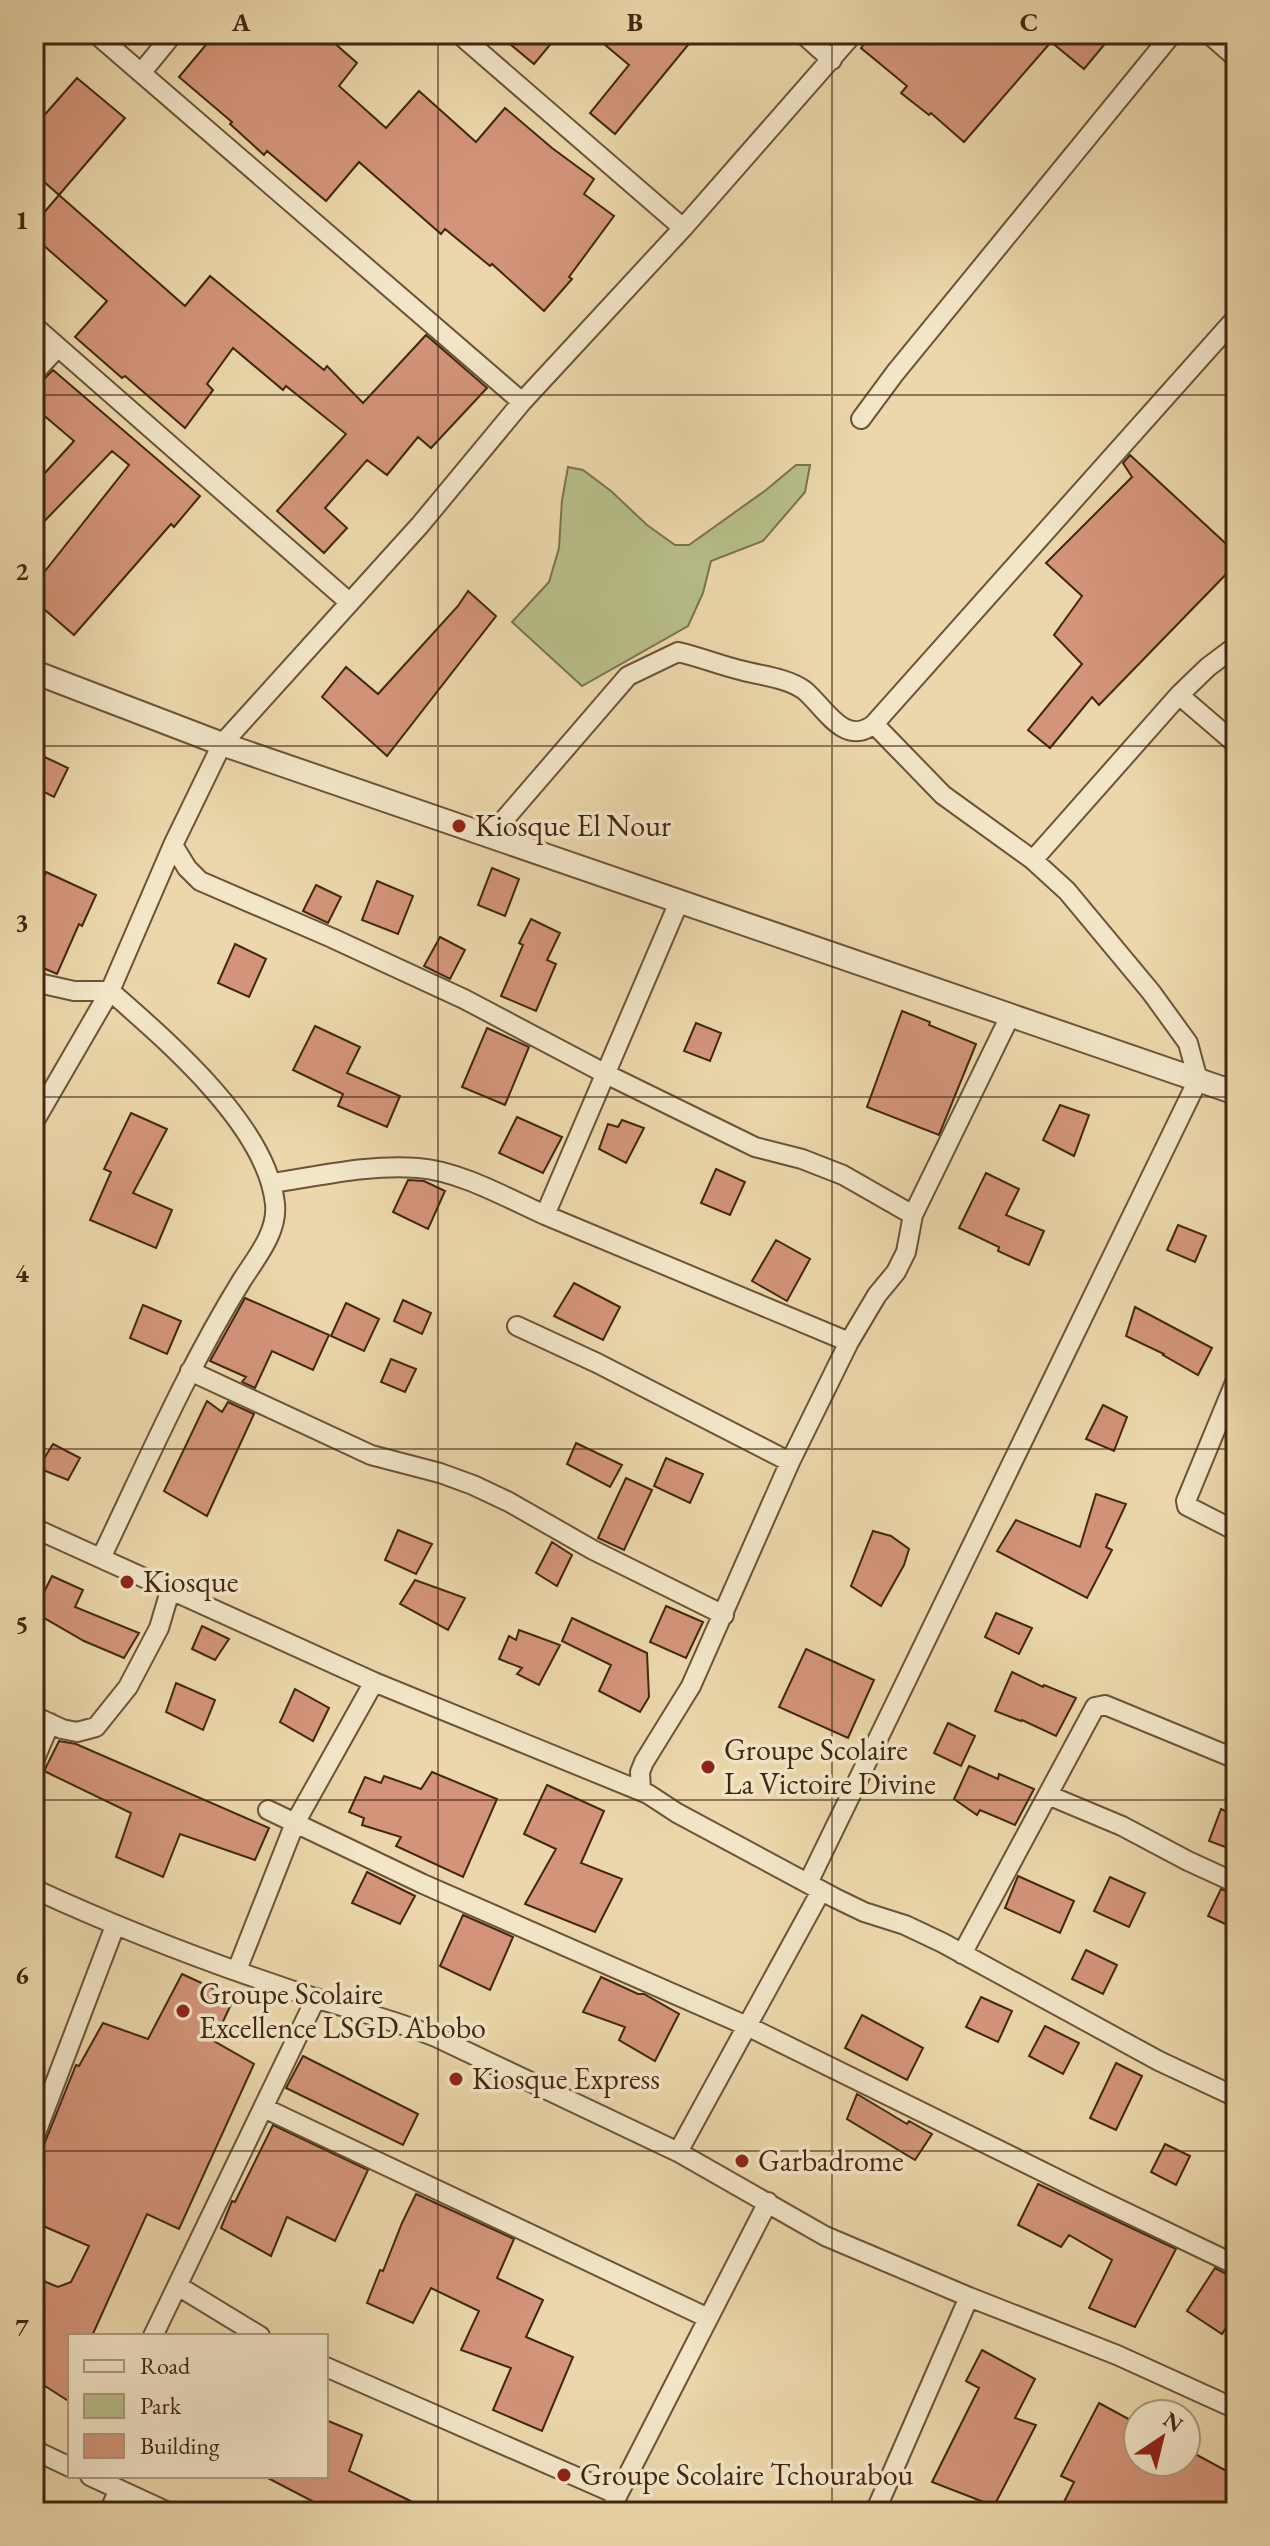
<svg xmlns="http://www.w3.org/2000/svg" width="1270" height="2546" font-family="'EB Garamond',serif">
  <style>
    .green { fill: #b7be89; stroke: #7c724d; stroke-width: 2 }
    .building { fill: #d39479; stroke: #412711; stroke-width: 2 }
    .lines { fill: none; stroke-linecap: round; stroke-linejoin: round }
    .minor-casing { stroke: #6c5338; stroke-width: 22 }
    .tertiary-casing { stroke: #6c5338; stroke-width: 26 }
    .minor { stroke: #f2e5c8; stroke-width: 18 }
    .tertiary { stroke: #f2e5c8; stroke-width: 22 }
    .grid { fill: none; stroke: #412711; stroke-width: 2; stroke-opacity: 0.55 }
    .poi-dot { fill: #8f2418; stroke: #f2e5c8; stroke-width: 3 }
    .labels { text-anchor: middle; stroke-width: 7; stroke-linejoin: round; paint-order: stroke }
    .poi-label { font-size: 30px; fill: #412711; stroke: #f2e5c8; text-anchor: start }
    .neatline { fill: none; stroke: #412711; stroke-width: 3 }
    .grid-label { font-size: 26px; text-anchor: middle; font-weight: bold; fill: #412711 }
  </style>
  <rect width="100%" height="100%" fill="#ebd7ab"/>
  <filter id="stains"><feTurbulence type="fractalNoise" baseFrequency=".0025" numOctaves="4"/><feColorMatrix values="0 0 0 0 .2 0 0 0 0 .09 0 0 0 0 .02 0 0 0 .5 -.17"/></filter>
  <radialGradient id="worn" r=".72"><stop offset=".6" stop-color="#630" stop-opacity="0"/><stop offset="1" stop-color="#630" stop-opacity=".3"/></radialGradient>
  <path class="green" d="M796 465H810L805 492 763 541 711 561 703 593 688 626 582 686 512 622 549 582 559 548 562 500 568 467 583 470 611 491 647 525 675 545H689L766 490Z"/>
  <path class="building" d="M215 34H324L357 63 339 86 386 128 419 91 476 142 505 108 552 148 594 179 584 194 614 216 569 277 572 279 544 311 492 264 490 266 445 229 441 234 359 162 326 201 267 151 264 155 230 124 232 122 179 77Z
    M498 34H559L534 64Z
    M592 34H697L615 134 590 113 629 65Z
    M872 34H1090L1104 45 1084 69 1051 42 964 142 931 113 929 115 901 93 907 86 861 48Z
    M77 78 125 118 59 195 34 173V127Z
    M59 195 185 306 210 276 324 370 327 366 363 403 426 335 487 388 431 448 418 437 387 475 367 460 325 508 347 528 324 553 277 511 346 434 286 386 283 390 233 348 207 384 213 390 185 428 125 376 122 378 75 337 107 301 34 237V224Z
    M53 370 200 496 174 527 171 524 74 635 45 610 34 623V585L129 465 112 451 34 532V485L74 441 34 407V389Z
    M1130 455 1236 553V564L1099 705 1092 697 1050 748 1028 730 1082 664 1054 635 1082 596 1046 563 1132 477 1123 463Z
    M468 591 496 616 387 756 322 697 346 667 378 694 458 606Z
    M34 752 68 768 54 797 34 787Z
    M492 868 519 879 505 916 478 905Z
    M46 872 96 895 82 926 79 924 57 974 34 964V900Z
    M377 881 413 896 398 934 362 920Z
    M316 885 341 897 328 923 303 911Z
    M531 919 560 933 547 960 556 964 536 1011 501 996 523 945 519 943Z
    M440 937 465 950 450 979 424 966Z
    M235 944 266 959 249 997 218 983Z
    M902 1011 930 1022 929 1025 976 1044 939 1135 867 1107Z
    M696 1023 721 1033 710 1061 684 1051Z
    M315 1026 360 1047 347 1073 400 1096 387 1127 338 1106 343 1094 293 1070Z
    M487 1028 529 1047 505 1105 462 1087Z
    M1060 1105 1089 1115 1074 1156 1043 1140Z
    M131 1113 167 1129 133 1193 172 1210 156 1248 90 1220 111 1172 104 1169Z
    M517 1117 562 1137 543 1173 499 1153Z
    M622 1120 644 1128 626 1163 599 1149 608 1124 618 1127Z
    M716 1169 745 1182 730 1215 701 1203Z
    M986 1173 1019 1189 1006 1215 1044 1231 1029 1265 998 1251 999 1247 959 1228Z
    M408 1180 424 1181 445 1191 428 1229 393 1212Z
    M1178 1225 1206 1236 1195 1262 1167 1250Z
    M776 1240 810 1259 787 1301 752 1281Z
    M574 1283 620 1307 603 1340 554 1316Z
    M245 1298 329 1335 313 1370 272 1351 255 1388 242 1382 246 1377 210 1361Z
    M403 1300 431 1313 422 1334 394 1321Z
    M346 1303 379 1319 364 1351 331 1336Z
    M143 1305 181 1321 167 1354 130 1338Z
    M1135 1307 1212 1348 1198 1375 1163 1355 1164 1354 1126 1336Z
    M391 1359 416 1369 405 1392 381 1382Z
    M207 1401 222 1412 228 1402 254 1414 207 1516 164 1491Z
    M1103 1405 1127 1417 1114 1451 1086 1439Z
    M576 1443 622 1465 610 1487 567 1464Z
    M53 1444 80 1458 68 1480 38 1468Z
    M666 1458 703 1474 690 1503 654 1486Z
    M626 1478 652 1490 624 1550 598 1538Z
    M1096 1494 1126 1504 1106 1547 1112 1550 1087 1598 997 1551 1016 1520 1080 1547Z
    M398 1530 432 1544 416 1574 385 1560Z
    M873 1531 891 1536 909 1549 904 1565 881 1606 851 1586Z
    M552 1542 572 1555 557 1586 536 1573Z
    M52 1576 83 1590 75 1607 139 1633 124 1658 84 1641 34 1612Z
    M415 1580 465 1598 448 1630 400 1604Z
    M666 1606 703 1622 686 1658 650 1642Z
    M996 1613 1032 1628 1019 1654 985 1637Z
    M572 1618 647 1653 649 1697 640 1712 599 1691 611 1665 562 1641Z
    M202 1626 229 1639 215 1660 192 1649Z
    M519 1630 560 1645 539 1685 517 1674 522 1668 499 1659 509 1636 516 1640Z
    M806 1649 874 1680 848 1738 779 1707Z
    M1012 1672 1043 1687 1044 1685 1076 1698 1056 1736 1022 1720 1021 1721 995 1711Z
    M176 1683 215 1700 203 1730 166 1712Z
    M295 1689 329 1708 313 1741 280 1722Z
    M948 1723 975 1736 961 1766 934 1753Z
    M59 1741 76 1744 269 1828 255 1860 180 1834 163 1877 116 1857 131 1813 44 1771Z
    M969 1766 998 1779 999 1774 1034 1789 1015 1825 980 1810 977 1815 954 1799Z
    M432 1772 497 1799 463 1877 396 1846 401 1837 362 1825 364 1818 349 1812 365 1777 381 1783 384 1776 421 1789Z
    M547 1785 604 1811 581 1863 622 1879 595 1932 525 1904 556 1849 524 1834Z
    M1221 1809 1236 1816V1851L1209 1841Z
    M367 1872 415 1896 400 1924 352 1903Z
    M1018 1876 1074 1901 1060 1933 1005 1908Z
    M1110 1877 1145 1893 1129 1927 1094 1911Z
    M1221 1889 1236 1895V1929L1208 1916Z
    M463 1915 513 1937 490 1990 440 1966Z
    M1086 1950 1117 1965 1103 1994 1072 1979Z
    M182 1974 234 1998 214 2041 254 2064 179 2229 147 2214 92 2336H70V2402L34 2379V2277L58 2287 71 2282 89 2246 34 2222V2161L45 2142 76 2065 79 2066 103 2023 148 2039Z
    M601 1977 638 1994H644L679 2014 655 2061 619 2040 625 2027 583 2012Z
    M981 1997 1012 2011 998 2042 966 2027Z
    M862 2015 923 2048 907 2080 845 2048Z
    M1045 2026 1079 2043 1063 2074 1029 2056Z
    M303 2056 418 2114 403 2145 286 2088Z
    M1116 2063 1142 2076 1116 2130 1090 2118Z
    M857 2094 907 2124 909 2121 932 2134 915 2160 847 2119Z
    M273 2125 368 2170 335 2241 287 2217 271 2256 221 2228 232 2201 235 2202Z
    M1165 2144 1190 2156 1176 2185 1151 2172Z
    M1038 2184 1176 2249 1135 2327 1089 2308 1112 2260 1069 2235 1061 2247 1018 2225Z
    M416 2194 514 2239 497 2278 543 2300 526 2337 573 2357 542 2431 493 2410 511 2368 461 2350 479 2311 431 2288 413 2323 367 2303 380 2270 383 2271 402 2223Z
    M1215 2268 1236 2279V2313L1222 2334 1187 2311Z
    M982 2350 1035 2379 1015 2418 1036 2425 994 2506 932 2482 979 2388 966 2381Z
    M1099 2403 1138 2424V2462H1186V2449L1236 2476V2512H1059L1074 2482 1061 2476Z
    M326 2420 362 2435 349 2471 433 2512H333L264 2476H326Z"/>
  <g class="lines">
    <defs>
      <path id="minor" d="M96 34 522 402
        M459 34 683 228
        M803 34 832 60
        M141 73 173 34
        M34 326 349 602
        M34 373 58 347
        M861 419 895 373 1172 34
        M1179 695 1236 744
        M490 836 628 676 678 652C700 657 722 666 744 671 763 676 787 678 804 690 824 706 844 748 874 724L1236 318
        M173 845 187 868 200 881 332 938 464 999 606 1074 755 1147 802 1159 843 1175 913 1215
        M1033 860 1179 695 1208 667 1236 646
        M34 982 74 991H110C167 1041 267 1126 275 1204 278 1232 256 1258 242 1280 187 1369 146 1464 101 1558
        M34 1122 110 991 173 845 222 744 420 525 522 402 683 228 853 34
        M272 1183C320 1176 370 1164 418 1168 460 1171 507 1198 545 1215L679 902
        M545 1215 849 1342
        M517 1326 597 1363 790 1462
        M190 1371 371 1455 440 1473 473 1485 509 1502 593 1550 724 1615
        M1236 1380 1186 1501 1187 1506 1236 1531
        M34 1528 374 1682 648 1794 677 1813 835 1898 864 1912 905 1925 943 1943 1159 2061 1236 2097
        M34 1716 62 1729 77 1732 96 1727 128 1687 159 1628 170 1591
        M34 1761 50 1723
        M641 1790 640 1772 644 1762 691 1686 790 1462 849 1342 877 1295 896 1272 906 1252 913 1215 1011 1014
        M1048 1795 1122 1826 1188 1861 1236 1883
        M268 1810 423 1884 747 2026 1096 2198 1236 2265
        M808 1883 1198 1080 1188 1043 1151 992 1067 891 1033 860 943 795 874 724
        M34 1889C125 1931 220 1967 315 1998 356 2011 398 2021 438 2038L678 2152 825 2236 969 2297 1117 2355 1236 2409
        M962 1954 1095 1707 1105 1705 1236 1759
        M237 1970 295 1823 374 1682
        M264 2108 708 2318
        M34 2138 115 1926
        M678 2152 821 1891
        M178 2286 260 2336
        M153 2336 316 1998
        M326 2367 618 2495
        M34 2450 70 2467
        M90 2476 168 2512
        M109 2512 119 2489
        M609 2512 768 2202
        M875 2512 969 2297"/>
      <path id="tertiary" d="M1212 34 1236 55
        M34 672 222 744 1236 1093"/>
    </defs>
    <use href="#minor" class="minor-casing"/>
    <use href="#tertiary" class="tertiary-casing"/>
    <use href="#minor" class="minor"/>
    <use href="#tertiary" class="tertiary"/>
  </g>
  <path class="grid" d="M438 34V2512M832 34V2512M34 395H1236M34 746H1236M34 1097H1236M34 1449H1236M34 1800H1236M34 2151H1236"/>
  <g class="poi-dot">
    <circle cx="459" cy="826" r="8"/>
    <circle cx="127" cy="1582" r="8"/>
    <circle cx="708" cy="1767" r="8"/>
    <circle cx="183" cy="2011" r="8"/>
    <circle cx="456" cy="2079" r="8"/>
    <circle cx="742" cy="2161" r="8"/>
    <circle cx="564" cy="2475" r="8"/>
  </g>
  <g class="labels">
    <g class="poi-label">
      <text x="475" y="836">Kiosque El Nour</text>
      <text x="143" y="1592">Kiosque</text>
      <text x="724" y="1760">Groupe Scolaire<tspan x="724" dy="34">La Victoire Divine</tspan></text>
      <text x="199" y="2004">Groupe Scolaire<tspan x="199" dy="34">Excellence LSGD Abobo</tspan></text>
      <text x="472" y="2089">Kiosque Express</text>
      <text x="758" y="2171">Garbadrome</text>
      <text x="580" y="2485">Groupe Scolaire Tchourabou</text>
    </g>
  </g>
  <rect width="1270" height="2546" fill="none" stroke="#ebd7ab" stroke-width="88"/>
  <rect x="68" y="2334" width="260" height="144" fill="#f2e5c8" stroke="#ab997f" stroke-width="2"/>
  <rect x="84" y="2360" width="40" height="12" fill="#f2e5c8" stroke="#ab997f" stroke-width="2"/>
  <text x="140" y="2374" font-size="24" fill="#412711">Road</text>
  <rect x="84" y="2394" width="40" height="24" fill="#b7be89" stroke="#ab997f" stroke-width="2"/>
  <text x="140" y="2414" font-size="24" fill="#412711">Park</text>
  <rect x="84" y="2434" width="40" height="24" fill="#d39479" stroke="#ab997f" stroke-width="2"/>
  <text x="140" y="2454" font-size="24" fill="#412711">Building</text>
  <g transform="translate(1162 2438) rotate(35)"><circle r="38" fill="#f2e5c8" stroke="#ab997f" stroke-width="2"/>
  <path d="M0-6L14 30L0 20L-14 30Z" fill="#8f2418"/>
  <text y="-12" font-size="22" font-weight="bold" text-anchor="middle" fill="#412711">N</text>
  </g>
  <rect x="44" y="44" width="1182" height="2458" class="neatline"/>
  <g class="grid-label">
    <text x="241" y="31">A</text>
    <text x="635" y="31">B</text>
    <text x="1029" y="31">C</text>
    <text x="22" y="229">1</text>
    <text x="22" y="580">2</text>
    <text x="22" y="931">3</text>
    <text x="22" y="1282">4</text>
    <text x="22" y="1633">5</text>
    <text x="22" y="1984">6</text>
    <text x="22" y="2336">7</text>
  </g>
  <rect width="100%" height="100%" filter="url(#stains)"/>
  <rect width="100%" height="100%" fill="url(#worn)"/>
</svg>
